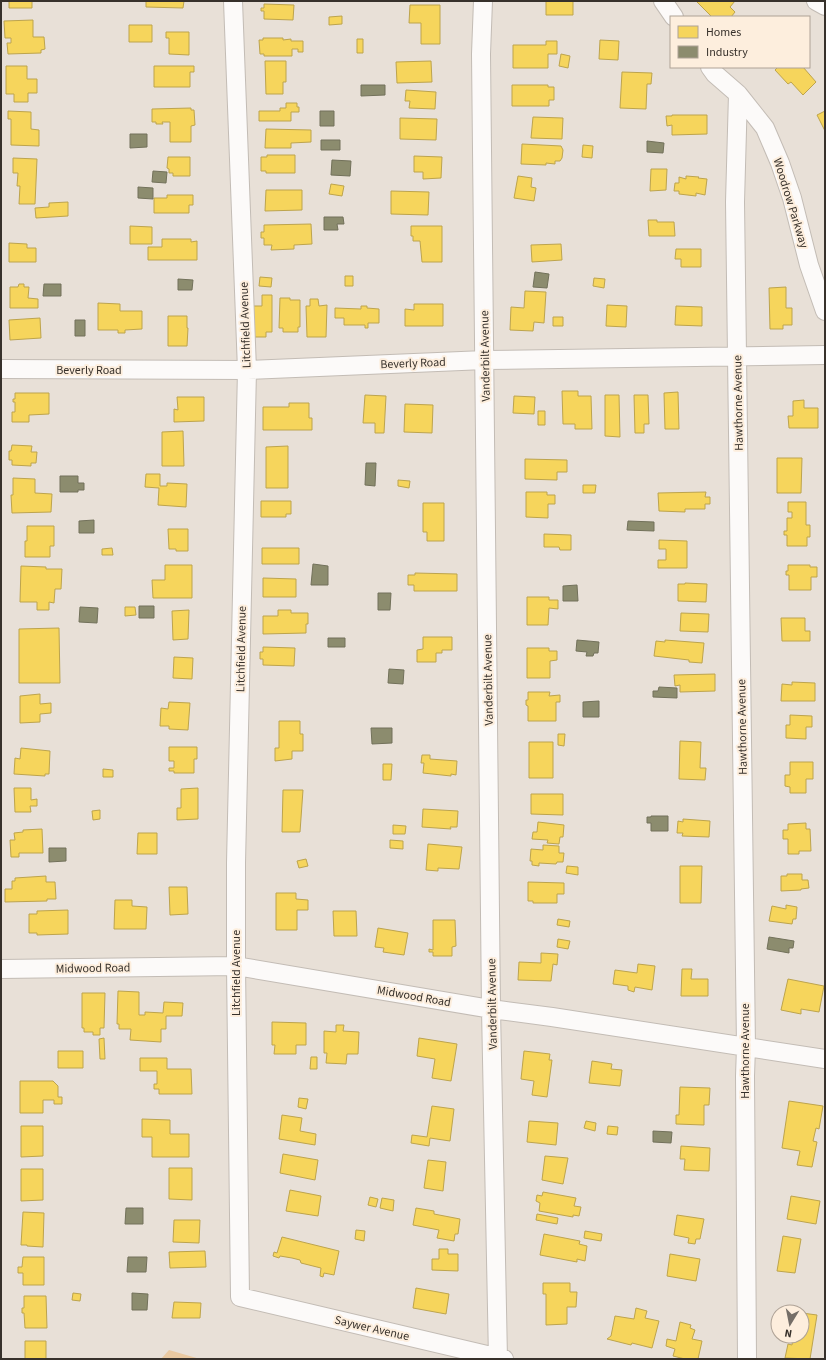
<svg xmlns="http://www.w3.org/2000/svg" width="826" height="1360" font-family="'Source Sans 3',sans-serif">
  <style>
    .green { fill: #e9c9a1 }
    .homes { fill: #f6d55c; stroke: #bda44d }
    .industry { fill: #8c8c6e; stroke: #72715a }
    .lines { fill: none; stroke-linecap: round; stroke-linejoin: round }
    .street-casing { stroke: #c3bcb5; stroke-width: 20 }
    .street { stroke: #fcfaf9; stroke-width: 18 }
    .labels { text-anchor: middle; stroke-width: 4; stroke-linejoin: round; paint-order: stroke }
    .street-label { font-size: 12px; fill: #37312b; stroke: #fdeedd }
  </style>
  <rect width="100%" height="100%" fill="#e8e0d7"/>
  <path class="green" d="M169 1350 200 1359H161Z"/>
  <path class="homes" d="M9 1H32V8H9Z
    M146 1H184L183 8 146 7Z
    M546 1H573V15H546Z
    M696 1H735L730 7 735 12 731 17H712Z
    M264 4 294 5 293 20 264 19V11H261V8H264Z
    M410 5H440V44H421V23H409Z
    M342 16V24L329 25V17Z
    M33 20V37H44L45 49 41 50V53L8 54 7 43H11V38H5L4 21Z
    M129 25H152V42H129Z
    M166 32H189V55L169 54V38H166Z
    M263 38H283V40L291 39V41H303V52H298V49H292V56H264V54H260L259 40H263Z
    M357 39H363V53H357Z
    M600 40 619 41 618 60 599 59Z
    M546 41H557V54H548V68H513V45H546Z
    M561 54 570 56 568 68 559 66Z
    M265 61H286V82H283V94H266Z
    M431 61 432 82 397 83 396 62Z
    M6 66H27V79H37V93H28V102H14V94H6Z
    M154 66H194V72H190V87H154Z
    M778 67H803L816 82 803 95 791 82 788 84 775 70Z
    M622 72 652 73 651 84H647L646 109 620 108Z
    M512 85H548V87H554V100H549V106H512Z
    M406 90 436 92 435 109 409 108 410 101H405Z
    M286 103H297V107H299V112H291V121H259V111H280V108H286Z
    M191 108V110H194L195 125 191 126V142H170V122H162L163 124H156V122H152V109Z
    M8 111 31 112V129L39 130V146L11 145V119H8Z
    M825 111V131L817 115Z
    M672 115H707V134L672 135V125L667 126 666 116H672Z
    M533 117 563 118 562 139 531 138Z
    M400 118 437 119 436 140 400 139Z
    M266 129 311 130V142L291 143V148H265Z
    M522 144 561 146 563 150 562 158 560 161H555V164L546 163V165L521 164Z
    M583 145 593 146 592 158 582 157Z
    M267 155H295V173H266V171H261V157H267Z
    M414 156 442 157 441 178 423 179V172H414Z
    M168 157H190V176H173V173H169V169L167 168Z
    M13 158 37 159 35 204H19L20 186H17L18 173H13Z
    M651 169H667L666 190 650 191Z
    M518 176 532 178 531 187 536 188 534 201 514 198Z
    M686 176 699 177 698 178 707 179 705 195 696 193V196L679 194V191H674L675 183H679V177L686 179Z
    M331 184 344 186 342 196 329 194Z
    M266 190H302V210L265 211Z
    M391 191 429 192 428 215 391 214Z
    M167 195H193V205H189V213H154V198H167Z
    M68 202V216L36 218 35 208 49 207V203Z
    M648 220H657V222H674L675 236H649Z
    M311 224 312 244 294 245V249L271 250 272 245H264V238H261V232H264V225Z
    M130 226 152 227V244H130Z
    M411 226H442V262H422L420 241H413V236H411Z
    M162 239H191V242L197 241V260H148V247H162Z
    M9 243 27 244V248H36V262H9Z
    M561 244 562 260 532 262 531 245Z
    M676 249H701V267H681V259H675Z
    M345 276H353V286H345Z
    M260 277 272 278 271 287 259 286Z
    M594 278 605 279 604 288 593 286Z
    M19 284H24V287H29L28 298 38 299V308H10V287H18Z
    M786 287V308H792V325H783V329H770L769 288Z
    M525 291 546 292 544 323 534 322 533 331 510 330 511 307 524 308Z
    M262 295H272V332H266V337H253V306H262Z
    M280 298H290V300H300V327H298V332H283V328H279Z
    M310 299H318L319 306 327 305 326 337H307L306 306H310Z
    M98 303 120 304V311H142V329L125 330V333H118V330H98Z
    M414 304H443V326H405V309L414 310Z
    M607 305 627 306 626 327 606 326Z
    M361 306H367V308L379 309V323H368V328H365V325H344V318H335V308L361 309Z
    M676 306 702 307V326L675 325Z
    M168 316H187V328H188L187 346H168Z
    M553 317H563V326H553Z
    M40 318 41 338 10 340 9 320Z
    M562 391H578V396H591L592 429H575V424H563Z
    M678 392 679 429H665L664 393Z
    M15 393H49V414L29 415V422H12V412H15V402H13V399H15Z
    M365 395 386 396 384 433H375V423H363Z
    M605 395H619L620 437 605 436Z
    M634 395H648L649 424H644V433H635Z
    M514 396 535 397 534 414 513 413Z
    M177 397H204V421L174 422V409L178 410Z
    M804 400V408H818V428H789L788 416H793V401Z
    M289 403H309V418H312V430H263V407H289Z
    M405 404 433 405 432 433 404 432Z
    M538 411H545V425H538Z
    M183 431 184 466H162V432Z
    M12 445 32 446 31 452H37L36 463H31V466L12 465V460H9V451H11Z
    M288 446V488H266V447Z
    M777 458H802L801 493H777Z
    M525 459 567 460V472H557V480L525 479Z
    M146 474H160V486H167V483L187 484 186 507 158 505 159 488 145 487Z
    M13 478 35 479V493L52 494 51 512 12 513 11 495H13Z
    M398 480 410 481 409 488 398 486Z
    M583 485H596L595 493H583Z
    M526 492H547V495H555V504H548V518L526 517Z
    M706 492 705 497H710V504H705V509H685V512L659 511 658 493Z
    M261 501H291V514H286V517H261Z
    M788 502H806V525H810V537H807V546H787V535H784V531H787V518H792V512H788Z
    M423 503H444V541H427V532H423Z
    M27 526H54V546H50V557H25V541H27Z
    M168 529H188V551H176V549H169Z
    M544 534 571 535V550H560L559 547H544Z
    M659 540 687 541V568H658V560H666V549H659Z
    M112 548 113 555H102V549Z
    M262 548H299V564H262Z
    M165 565H192V598H153L152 580H165Z
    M788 565H810V567H817V577H811V590H789V575H786V571H788Z
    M21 566 46 567V569H62L61 589H55L54 603 49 602V610H37V602H20Z
    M415 573 457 574V591H414V585H408V575H415Z
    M263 578 296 579V597H263Z
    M685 583 707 584 706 602 678 601V584H685Z
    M527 597H549V600H558V609L549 608 548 625H527Z
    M125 607H135L136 615 125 616Z
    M189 610 188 639 173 640 172 611Z
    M278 610H291V613H308V624H306V633L263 634V616H278Z
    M681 613 709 614 708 632 680 631Z
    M781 618H805V631H810V641H782Z
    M59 628 60 683H19V629Z
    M423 637H452V650H442V653H436V662H417V650L423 649Z
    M665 640 704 643 702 663 689 662V660L654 656 656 641 665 642Z
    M263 647 295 648 294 666 263 665V659H260V652H263Z
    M527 648H549V651H557V660L550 661V678H527Z
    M174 657 193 658 192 679 173 678Z
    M715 674V691L680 692V685L675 686 674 675Z
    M792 682 815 683V701H781L782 684 792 685Z
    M528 692H550L549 696 560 695V702H556V721H528V706L526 705V700H528Z
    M40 694V704L51 703V713L40 714V722L20 723V696Z
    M169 702 190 703 188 730 169 729V726H160L161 708 168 709Z
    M790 715 812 716V727H806V739L786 738V725H790Z
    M279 721H300V734H303V751H292V759L275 761V748H279Z
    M558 734H565L564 746 558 745Z
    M680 741 701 742 700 768H706L705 780 679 779Z
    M529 742H553V778H529Z
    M169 747H197V759H194V773H174V771H169V768H174V761H169Z
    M21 748 50 751 49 774H45V776L14 774 15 758 20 759Z
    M422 755H430V759L457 761 456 775 451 774V776L423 773 424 763H421Z
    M790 762H813V779H806V793H790V787L785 786V775H790Z
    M383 764H392L391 780H383Z
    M103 769 113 770V777H103Z
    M14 788H31V800L37 799V806H30L31 812H15Z
    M198 788V819L177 820V808H181V789Z
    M283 790H303L300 832H282Z
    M531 794H563V815L531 814Z
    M423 809 458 811 457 827H450L451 829 422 827Z
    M100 810V819L93 820 92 811Z
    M683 819 710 821 709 837 682 836 683 833H677L678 821 683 822Z
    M538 822 564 825 563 837H560L559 844 547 843 548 840 532 839 533 832H537Z
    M806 823V829H810L811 851H799V854H788V839H783V830H788V824Z
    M393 825 406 826 405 834H393Z
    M42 829 43 853H19V857H11L10 840H15L14 833 23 832V830Z
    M138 833H157V854H137Z
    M390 840 403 841V849L390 848Z
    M428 844 462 847 459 869 438 868V871L426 870Z
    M543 845 559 846V853H564L563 862H557L556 864 539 863V866L532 865V861H530L531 849 543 850Z
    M306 859 308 866 299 868 297 861Z
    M567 866 578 867V875L566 873Z
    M680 866H702L701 903H680Z
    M787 874H802V880H808L809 888 801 889V890L781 891V876H787Z
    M46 876V882H55L56 899H47V901L5 902V889H12V881H15V878Z
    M528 882 564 883V894H557V903H533V901H528Z
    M169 887H187L188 914 170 915Z
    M276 893H296V899L308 900V910H297V930H276Z
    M115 900H132V906L147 907 146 929H114Z
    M786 905 797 907 796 919H793L792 924 769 921 772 906 786 909Z
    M68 910V934L37 935V933H29V914H37V911Z
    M333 911H356L357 936H334Z
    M558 919 570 921 569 927 557 925Z
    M433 920H455L456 946 452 947V956H433V952H429V949L433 950Z
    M378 928 408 933 404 955 383 952 384 948 375 947Z
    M558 939 570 941 568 949 557 947Z
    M541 953 558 954 557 965 553 964 551 981 518 980 519 962 541 963Z
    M638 964 655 966 652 990 635 987 634 992 628 990V986L613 984 615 970 637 973Z
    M682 969H692L691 979H708V996H681Z
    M788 979 824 986 819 1012 801 1009V1014L781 1010Z
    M118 991 139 992V1015H145V1012L163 1013 164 1002 183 1003 182 1016H166V1029H161V1042L130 1040 131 1029H119V1024H117Z
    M82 993H105L104 1028H100V1035H93V1032H84V1028H82Z
    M272 1022 306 1023V1045H296V1054H274L275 1045H272Z
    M336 1025H344L343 1031 359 1032 358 1054H347L346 1064 326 1063 327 1053H324V1031L336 1032Z
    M104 1038 105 1059H100L99 1039Z
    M419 1038 457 1044 451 1081 432 1078 435 1059 417 1056Z
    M58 1051H83V1068H58Z
    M524 1051 550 1054 549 1060H552L547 1097 532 1095 534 1081 521 1079Z
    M311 1057H317V1069H310Z
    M140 1058H167V1069H191L192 1094H159V1089H154V1084H157V1071H140Z
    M592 1061 612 1064 611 1069 622 1070 620 1086 589 1083Z
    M20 1081H53L58 1086V1097H62V1104H54V1100H43V1113H20Z
    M680 1087 710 1088 709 1105H704V1125L676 1124V1115H679Z
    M299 1098 308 1099 306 1109 298 1107Z
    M789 1101 823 1106 819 1129 816 1128 813 1141 817 1142 812 1167 797 1165 800 1151 782 1148Z
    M432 1106 454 1109 450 1141 430 1138 429 1146 411 1143 412 1135 427 1137Z
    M282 1115 302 1118 300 1131 316 1134 315 1145 279 1139Z
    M142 1119 170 1120V1134H189V1157H152V1137H142Z
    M529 1121 558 1123 556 1145 527 1142Z
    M586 1121 596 1123 595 1131 584 1128Z
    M21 1126H43V1156L21 1157Z
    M608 1126 618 1127 617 1135 607 1134Z
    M681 1146 710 1148 709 1171 684 1170 685 1159H680Z
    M283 1154 318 1160 315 1180 280 1173Z
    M545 1156 568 1158 563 1184 542 1180Z
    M428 1160 446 1162 443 1191 424 1188Z
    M169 1168H192V1200L169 1199Z
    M21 1169H43V1200L21 1201Z
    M290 1190 321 1196 318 1216 286 1211Z
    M543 1192 576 1198 574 1206 581 1207 579 1216 573 1215V1217L539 1211 540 1203 536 1201 537 1195 542 1196Z
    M791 1196 820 1201 816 1224 787 1219Z
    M370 1197 378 1199 376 1207 368 1205Z
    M382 1198 394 1200 393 1211 380 1208Z
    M416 1208 434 1211V1214L460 1219 458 1234H455L454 1241 437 1238 439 1230 413 1225Z
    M23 1212 44 1213 43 1247 27 1246V1245H21Z
    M537 1214 558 1218 557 1224 536 1220Z
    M677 1215 704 1219 700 1239H696L695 1244 688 1243 689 1238 674 1235Z
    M174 1220H200L199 1243 173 1242Z
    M356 1230 365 1231 364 1241 355 1239Z
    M585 1231 602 1234 601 1241 584 1238Z
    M544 1234 580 1241 579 1244 587 1246 585 1261 577 1259V1262L540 1255Z
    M783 1236 801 1239 795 1273 777 1271Z
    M282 1237 339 1251 334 1275 324 1273 323 1277 320 1276 321 1268 301 1263 300 1260 292 1258 280 1256 279 1258 273 1256 274 1252 277 1253Z
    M439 1249H448V1254H458V1271L432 1270V1259H439Z
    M205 1251 206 1267 170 1268 169 1252Z
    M670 1254 700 1259 696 1281 667 1276Z
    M23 1257H44V1285H23V1273H18V1267H22Z
    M543 1283H570V1292H577L576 1307H567V1324L546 1325V1294H543Z
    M416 1288 449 1294 446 1314 413 1308Z
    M73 1293 81 1294 80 1301 72 1300Z
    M24 1296H46L47 1328H25L24 1313H22V1308H24Z
    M174 1302 201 1303 200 1318H172Z
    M636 1308 647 1311 645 1318 659 1321 652 1348 632 1343 631 1345 607 1339 611 1336 615 1316 634 1319Z
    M802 1313 817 1315 810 1359 785 1358 788 1344 792 1345 793 1336H802Z
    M680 1322 691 1325 690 1328 695 1330 692 1339 702 1341 698 1359H685L673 1356 675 1349 666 1346 667 1339 676 1341Z
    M25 1341H46V1359H25Z"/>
  <path class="industry" d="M361 85H385V95L361 96Z
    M320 111H334V126H320Z
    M130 134H147V147L130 148Z
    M321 140H340V150H321Z
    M647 141 664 143 663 153 647 152Z
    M332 160 351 161 350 176 331 175Z
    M153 171 167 172 166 183 152 182Z
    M138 187 153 188V199L138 198Z
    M324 217H343L344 224H337L338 230H324Z
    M535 272 549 274 547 288 533 287Z
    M178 279 193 280 192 290H178Z
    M44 284H61V296H43Z
    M75 320H85V336H75Z
    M366 463H376L375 486 365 485Z
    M60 476H78V483H84V490H78V492H60Z
    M94 520V533H79V521Z
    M628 521 654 522V531L627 530Z
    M313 564 328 566V585H311Z
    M577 585 578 601H563V586Z
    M378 593H391L390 610H378Z
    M139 606H154V618H139Z
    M80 607 98 608 97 623 79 622Z
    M328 638H345V647H328Z
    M577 640 599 642 598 653H594L593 656H586L587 652 576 651Z
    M389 669 404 670 403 684 388 683Z
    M659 687 677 688V698L653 697V691H658Z
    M599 701V717H583V702Z
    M371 728H392V743L372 744Z
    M651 816H668V831H651V823H647V817H651Z
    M49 848H66V861L49 862Z
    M769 937 794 941 793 948H789V953L767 949Z
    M653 1131 672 1132 671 1143 653 1142Z
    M126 1208H143V1224H125Z
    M128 1257H147L146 1272H127Z
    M132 1293 148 1294 147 1310H132Z"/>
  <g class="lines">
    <defs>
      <path id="street" d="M233 1 247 370 236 863V966L240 1297 504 1359
        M483 1 481 54 491 1009 498 1359
        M663 1 674 17
        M816 1 825 6
        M710 67 715 74 738 94 765 128 780 163 792 198 809 265 825 311
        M738 94 735 202 746 1047 745 1076 747 1359
        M1 369 247 370 485 360 825 355
        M1 969 236 966 491 1009 552 1017 825 1059"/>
    </defs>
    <use href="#street" class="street-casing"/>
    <use href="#street" class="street"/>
  </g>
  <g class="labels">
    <g class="street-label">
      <text transform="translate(791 203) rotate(73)" y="4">Woodrow Parkway</text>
      <text transform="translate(245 325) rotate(-92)" y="4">Litchfield Avenue</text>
      <text transform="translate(485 356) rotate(-91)" y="4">Vanderbilt Avenue</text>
      <text transform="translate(413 363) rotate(-2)" y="4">Beverly Road</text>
      <text x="89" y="374">Beverly Road</text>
      <text transform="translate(738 403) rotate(-91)" y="4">Hawthorne Avenue</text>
      <text transform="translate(241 649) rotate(-89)" y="4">Litchfield Avenue</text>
      <text transform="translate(488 680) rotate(-91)" y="4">Vanderbilt Avenue</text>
      <text transform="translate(742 727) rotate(-91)" y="4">Hawthorne Avenue</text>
      <text transform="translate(93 968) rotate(-1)" y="4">Midwood Road</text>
      <text transform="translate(236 973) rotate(-90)" y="4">Litchfield Avenue</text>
      <text transform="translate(414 996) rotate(10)" y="4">Midwood Road</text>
      <text transform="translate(492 1004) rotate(-91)" y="4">Vanderbilt Avenue</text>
      <text transform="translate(745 1051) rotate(-90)" y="4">Hawthorne Avenue</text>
      <text transform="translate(372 1328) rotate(13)" y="4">Saywer Avenue</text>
    </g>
  </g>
  <rect width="826" height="1360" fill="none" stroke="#37312b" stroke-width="4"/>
  <rect x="670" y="16" width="140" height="52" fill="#fdeedd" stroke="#aea296"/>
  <rect x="678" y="26" width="20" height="12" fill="#f6d55c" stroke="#aea296"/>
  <text x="706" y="36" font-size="12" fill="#37312b">Homes</text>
  <rect x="678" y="46" width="20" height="12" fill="#8c8c6e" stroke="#aea296"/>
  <text x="706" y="56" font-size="12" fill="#37312b">Industry</text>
  <g transform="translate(790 1324) rotate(190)"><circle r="19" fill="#fdeedd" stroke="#aea296"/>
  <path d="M0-3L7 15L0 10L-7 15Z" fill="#756e67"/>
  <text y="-6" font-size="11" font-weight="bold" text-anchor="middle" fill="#37312b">N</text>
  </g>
</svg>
